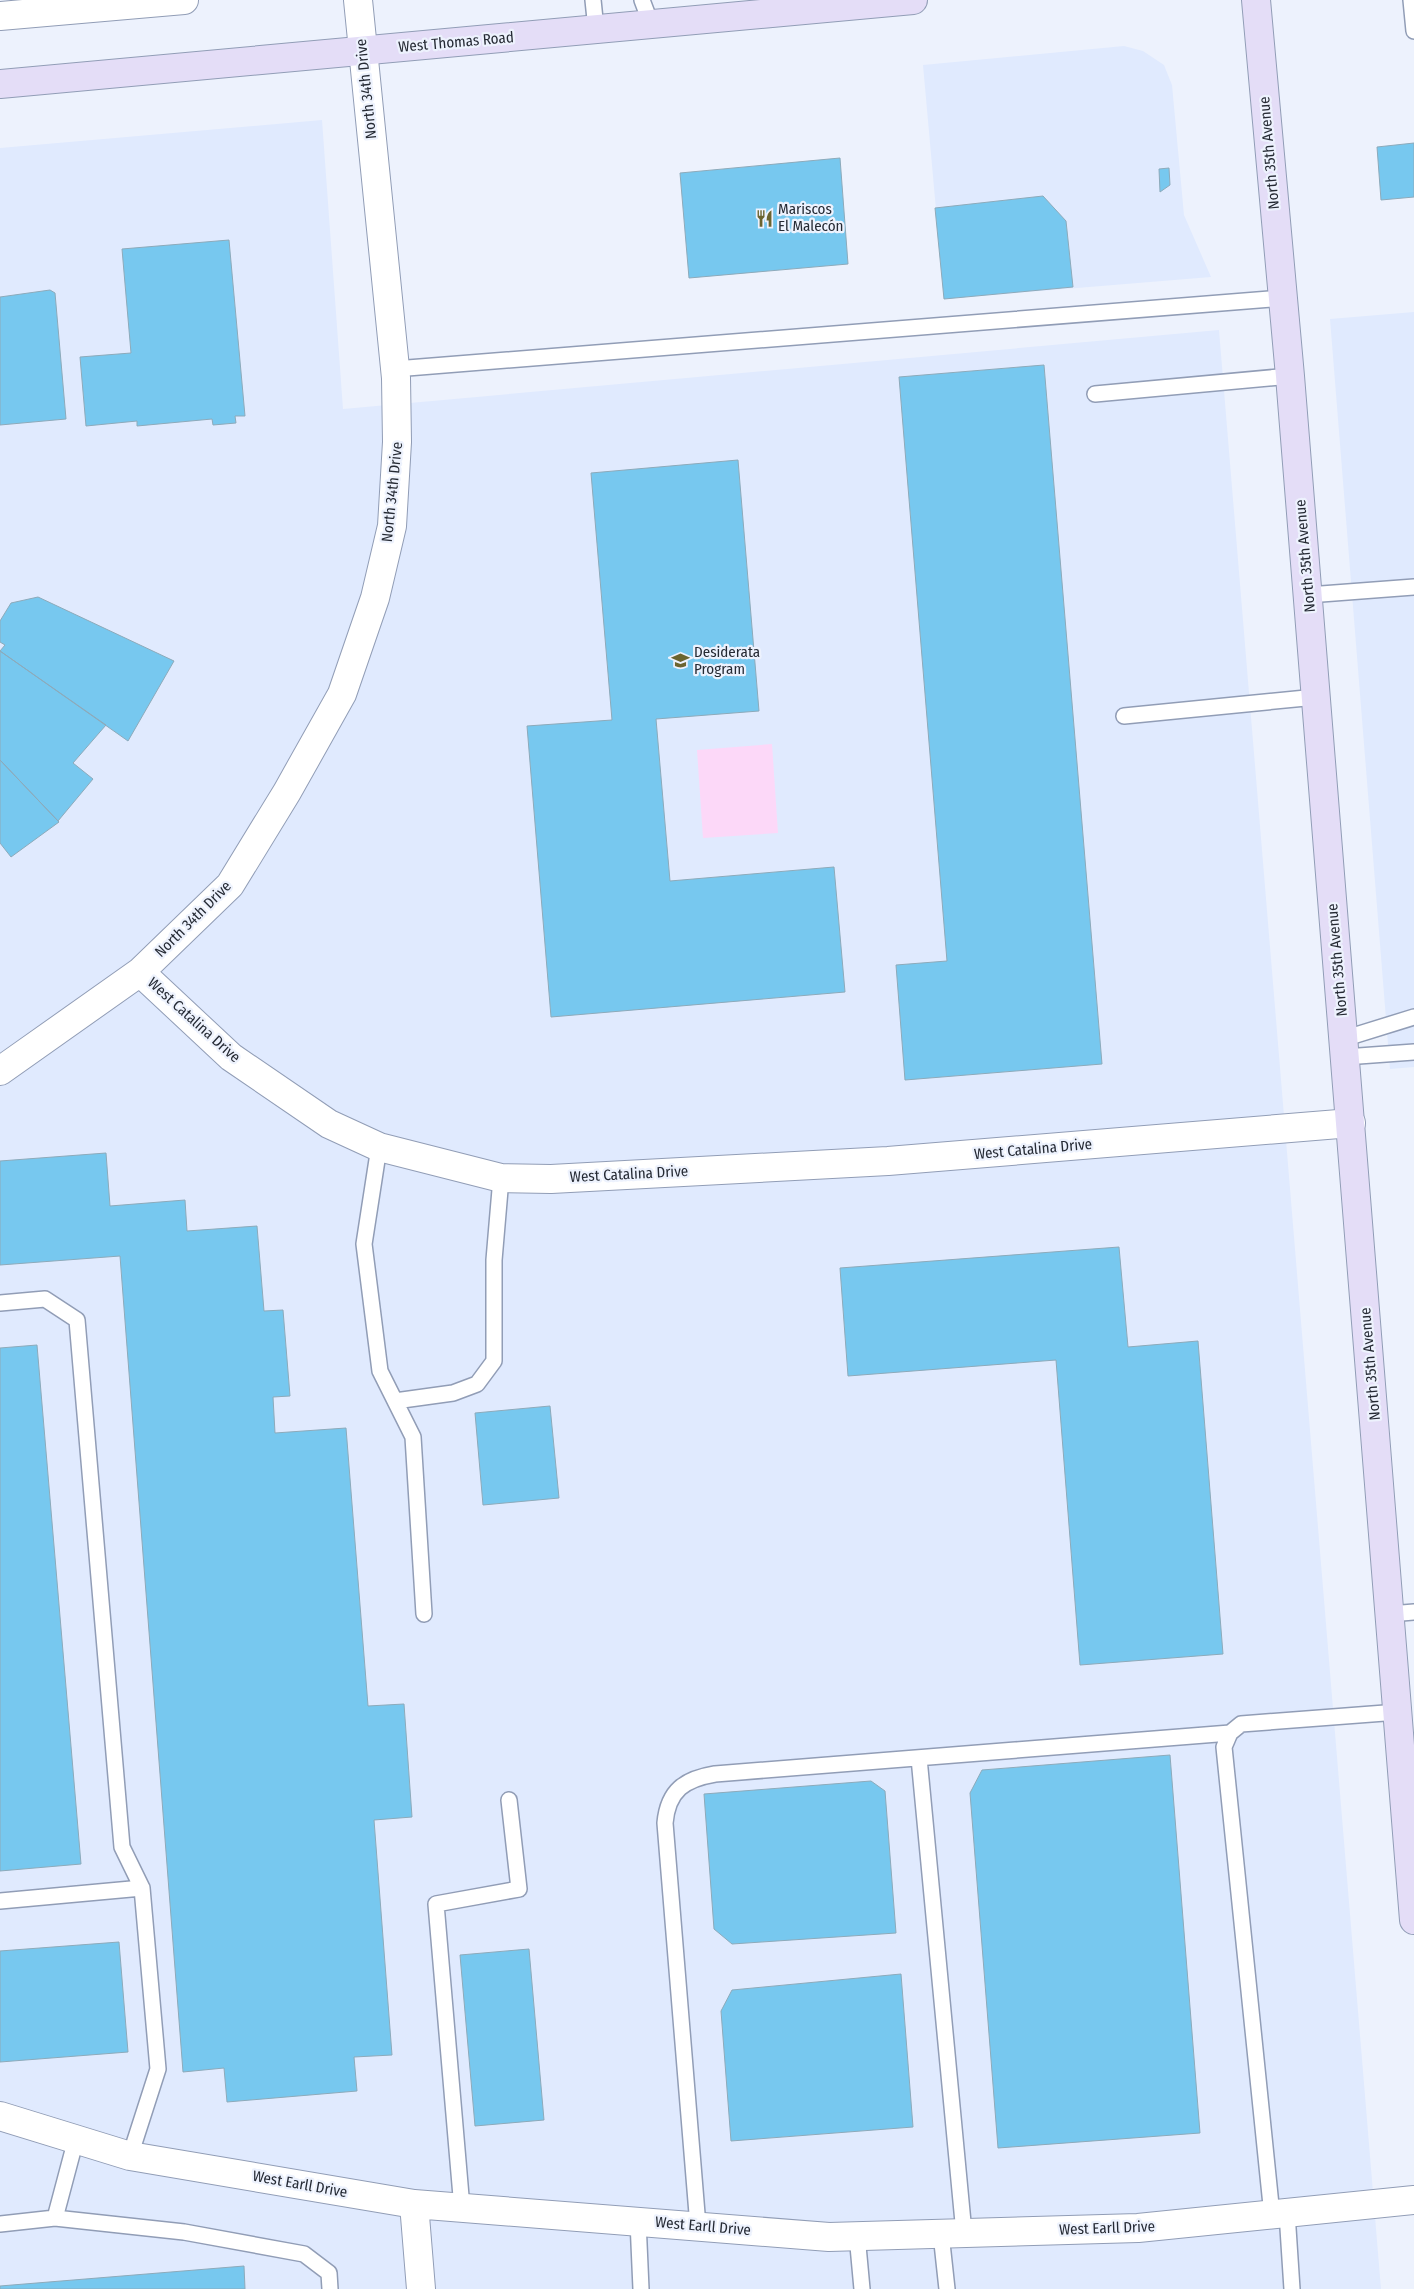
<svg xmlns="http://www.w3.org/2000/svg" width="1414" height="2289" font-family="'Fira Sans Condensed',sans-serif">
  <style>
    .built { fill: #e0eafe }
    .green { fill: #fcd8f8 }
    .building { fill: #77c8ef; stroke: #8daaba }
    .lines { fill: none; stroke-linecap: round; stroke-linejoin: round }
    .lane-casing { stroke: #919db6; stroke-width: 18 }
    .street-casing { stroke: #919db6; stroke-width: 30 }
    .secondary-casing { stroke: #919db6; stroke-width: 30 }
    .lane { stroke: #fff; stroke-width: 15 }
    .street { stroke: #fff; stroke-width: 28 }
    .secondary { stroke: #e4ddf7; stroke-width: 28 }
    .labels { text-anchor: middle; stroke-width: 4.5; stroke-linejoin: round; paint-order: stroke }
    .street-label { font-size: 15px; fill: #252a34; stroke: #edf2fd }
    .poi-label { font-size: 15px; fill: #252a34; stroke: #edf2fd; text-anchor: start }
  </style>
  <rect width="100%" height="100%" fill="#edf2fd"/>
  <path class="built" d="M1124 46 1143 51 1164 65 1172 85 1184 215 1211 277 944 299 923 65Z
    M322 120 343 409 1219 330 1381 2289H0V148Z
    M1414 312V1067L1390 1069 1330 319Z"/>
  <path class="green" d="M772 744 778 833 703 838 697 750Z"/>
  <path class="building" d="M1414 143V197L1381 200 1377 147Z
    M840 158 848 264 689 278 680 173Z
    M1169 168 1170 185 1160 192 1159 169Z
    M1043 196 1066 221 1073 287 944 299 935 208Z
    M229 240 245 416H235L236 423 213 425 212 419 137 426V421L86 426 80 357 131 353 122 249Z
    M50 290 55 293 66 419 0 425V297Z
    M1044 365 1102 1064 905 1080 896 965 947 961 899 377Z
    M738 460 759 711 656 719 670 881 834 867 845 992 551 1017 527 726 612 720 591 473Z
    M38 597 174 661 128 741 0 651 5 645 0 642V621L11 603Z
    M0 651 106 725 73 763 93 779 58 821 0 760Z
    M0 760 59 822 11 857 0 843Z
    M106 1153 110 1206 185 1200 187 1231 257 1226 264 1311 283 1310 290 1396 273 1397 275 1433 346 1428 368 1706 404 1704 412 1817 374 1820 392 2055 354 2057 357 2091 227 2102 224 2068 183 2072 120 1256 0 1265V1161Z
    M1119 1247 1128 1347 1198 1341 1223 1654 1080 1665 1056 1360 848 1376 840 1268Z
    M37 1345 81 1864 0 1871V1348Z
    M550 1406 559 1498 483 1505 475 1413Z
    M1170 1755 1200 2133 998 2148 970 1793 982 1770Z
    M871 1781 885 1791 896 1933 732 1944 714 1929 704 1794Z
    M119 1942 128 2052 0 2062V1951Z
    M529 1949 544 2120 475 2126 460 1955Z
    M901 1974 913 2127 731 2141 721 2011 732 1990Z
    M244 2266 245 2289H0V2286Z"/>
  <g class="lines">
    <defs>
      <path id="lane" d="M593 0 596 29
        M642 0 651 24
        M1411 0 1414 31
        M395 369 1283 298
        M1095 394 1290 376
        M1308 595 1414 587
        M1124 716 1316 697
        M1343 1039 1414 1017
        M1345 1057 1414 1052
        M379 1147 364 1244 380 1371 413 1437 424 1614
        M0 1303 45 1299 77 1320 122 1847 142 1888 158 2069 130 2156
        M395 1401 453 1393 477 1384 494 1361V1260L501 1178
        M1390 1614 1414 1612
        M919 1758 964 2233
        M0 1901 142 1888
        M462 2208 436 1904 519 1889 509 1800
        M1287 2213 1292 2289
        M1272 2215 1224 1747 1230 1733 1241 1724 1398 1712
        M55 2218 184 2232 304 2254 329 2273 330 2289
        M638 2221 641 2289
        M0 2224 55 2218 76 2139
        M698 2226 665 1823C668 1790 685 1779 715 1774L1230 1733
        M941 2234 947 2289
        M857 2235 862 2289"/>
      <path id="street" d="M0 16 184 0
        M140 972 231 1057 329 1124 379 1147 501 1178 551 1179 888 1161 1351 1123
        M0 1071 140 972 230 885 287 792 342 694 375 598 392 526 397 442 396 378 358 0
        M0 2116 130 2156 414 2204 829 2237 1138 2228 1414 2200
        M414 2204 421 2289"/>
      <path id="secondary" d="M1256 0 1290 376 1414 1920
        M0 84 913 0"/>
    </defs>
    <use href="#lane" class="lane-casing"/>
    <use href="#street" class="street-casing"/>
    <use href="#secondary" class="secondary-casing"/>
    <use href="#lane" class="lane"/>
    <use href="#street" class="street"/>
    <use href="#secondary" class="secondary"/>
  </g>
  <defs>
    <symbol id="restaurant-bare" viewBox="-9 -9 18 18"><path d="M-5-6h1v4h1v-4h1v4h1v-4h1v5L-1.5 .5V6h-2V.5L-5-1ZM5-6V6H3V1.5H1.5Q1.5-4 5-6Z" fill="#6b6430" stroke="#edf2fd" stroke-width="2.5" paint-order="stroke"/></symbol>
    <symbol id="school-bare" viewBox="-9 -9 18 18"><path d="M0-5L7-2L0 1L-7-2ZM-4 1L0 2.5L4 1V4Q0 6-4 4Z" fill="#6b6430" stroke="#edf2fd" stroke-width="2.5" paint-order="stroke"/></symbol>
  </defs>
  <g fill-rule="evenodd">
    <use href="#restaurant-bare" x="752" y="206" width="25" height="25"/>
    <use href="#school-bare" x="668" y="648" width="25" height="25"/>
  </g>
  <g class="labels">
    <g class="street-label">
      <text transform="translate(456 42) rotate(-5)" y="5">West Thomas Road</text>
      <text transform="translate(366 89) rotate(-96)" y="5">North 34th Drive</text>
      <text transform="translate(1269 153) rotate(-95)" y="5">North 35th Avenue</text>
      <text transform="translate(392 492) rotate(-84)" y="5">North 34th Drive</text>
      <text transform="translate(1305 556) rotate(-95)" y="5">North 35th Avenue</text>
      <text transform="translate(193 919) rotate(-45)" y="5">North 34th Drive</text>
      <text transform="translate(1337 960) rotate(-95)" y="5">North 35th Avenue</text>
      <text transform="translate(194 1020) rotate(42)" y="5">West Catalina Drive</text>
      <text transform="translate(1033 1149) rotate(-5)" y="5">West Catalina Drive</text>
      <text transform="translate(629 1174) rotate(-3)" y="5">West Catalina Drive</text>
      <text transform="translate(1370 1364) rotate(-95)" y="5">North 35th Avenue</text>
      <text transform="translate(300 2184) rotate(10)" y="5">West Earll Drive</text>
      <text transform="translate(703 2226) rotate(5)" y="5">West Earll Drive</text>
      <text transform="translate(1107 2228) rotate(-2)" y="5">West Earll Drive</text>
    </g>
    <g class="poi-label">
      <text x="778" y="214">Mariscos<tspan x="778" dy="17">El Malecón</tspan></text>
      <text x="694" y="657">Desiderata<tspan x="694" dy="17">Program</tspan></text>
    </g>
  </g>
</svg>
